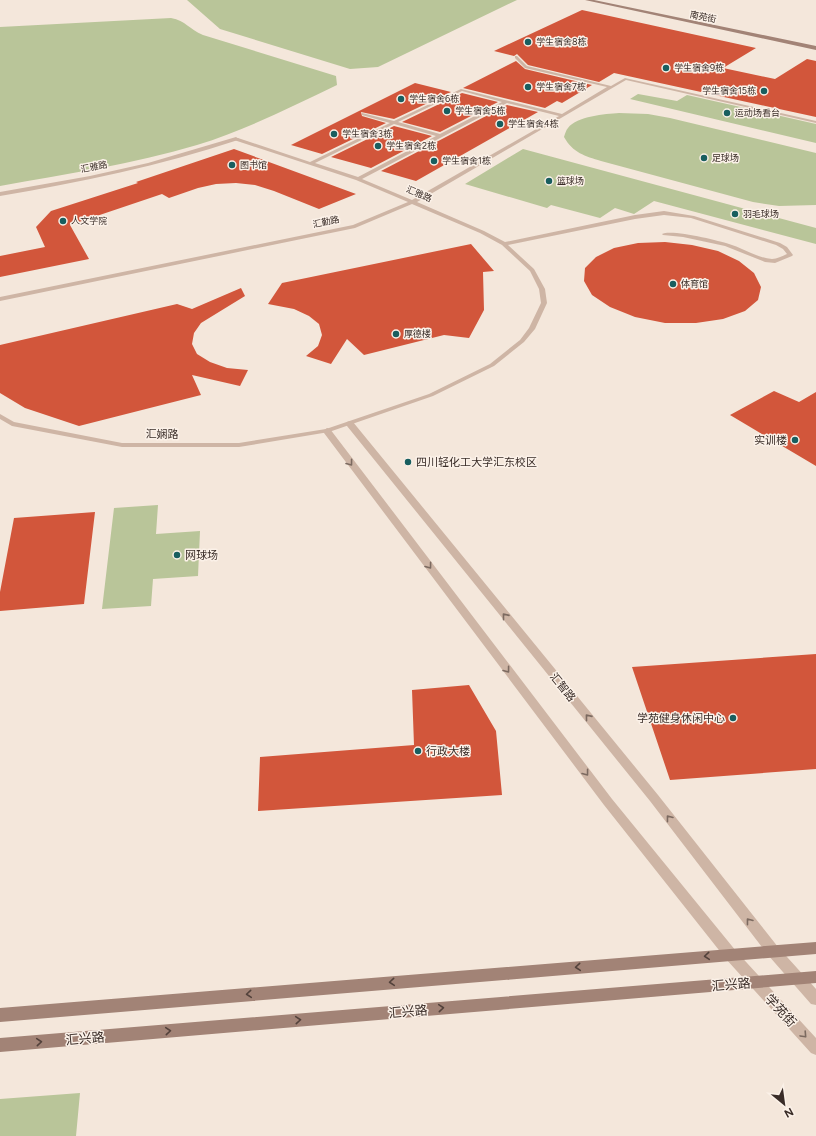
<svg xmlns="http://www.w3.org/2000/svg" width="816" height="1136" font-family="Figtree,'Noto Sans SC',sans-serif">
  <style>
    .green { fill: #b9c599 }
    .building { fill: #d2563b }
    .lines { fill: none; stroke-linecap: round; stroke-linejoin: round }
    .lane { fill: #ceb5a5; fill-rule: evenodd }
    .street { fill: #ceb5a5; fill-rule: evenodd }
    .secondary { fill: #a28376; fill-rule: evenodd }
    .oneway { stroke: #7c6a60 }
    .oneway2 { stroke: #53423b }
    .poi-dot { fill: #185e5f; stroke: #fbf1e8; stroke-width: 1.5 }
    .labels { text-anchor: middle; stroke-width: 3; stroke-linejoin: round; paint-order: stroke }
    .far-street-label { font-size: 9px; fill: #392c27; stroke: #fbf1e8 }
    .far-poi-label { font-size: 9px; fill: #392c27; stroke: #fbf1e8; text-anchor: start }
    .street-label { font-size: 11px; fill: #392c27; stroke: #fbf1e8 }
    .poi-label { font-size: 11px; fill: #392c27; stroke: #fbf1e8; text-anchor: start }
    .near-street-label { font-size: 13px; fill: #392c27; stroke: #fbf1e8 }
  </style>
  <rect width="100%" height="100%" fill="#f4e7db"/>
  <path class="green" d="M187 0H517L378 67 350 69 220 29Z
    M171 18C186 21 189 29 203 35L336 76 337 85C291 107 246 130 197 145 133 164 66 174 0 186V27Z
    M638 94 677 101 687 95 816 124V143L630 99Z
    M619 113 648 114 670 118 816 153V205L779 206 753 202 601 161C585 156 573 153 564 137 565 134 566 130 568 128 577 116 605 114 619 113Z
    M523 149 816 228V244L654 201 634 214 615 208 600 218 551 205 547 208 465 184Z
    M158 505 156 534 200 531 198 576 153 579 151 606 102 609 114 508Z
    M80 1093 76 1136H0V1099Z"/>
  <path class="building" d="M582 10 756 48 723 68 775 79 807 59 816 61V117L614 73 599 82 528 65 517 54 514 56 494 51Z
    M516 61 525 69 592 85 562 103 557 101 545 108 463 88Z
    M415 83 451 92 394 119 361 112 362 116 386 123 322 154 291 145Z
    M462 93 498 102 440 132 402 122Z
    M507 105 538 112 416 181 381 171Z
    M394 126 432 136 371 168 331 157Z
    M234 149 356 194 319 209 274 191 255 185 236 183 216 184 198 188 169 198 162 194 70 225 89 259 0 277V256L45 247 36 227 51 211 138 183 136 182Z
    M665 242 692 245 718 251 739 261 754 273 761 287 758 300 745 311 723 319 696 323H665L635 317 610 307 592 295 584 281 585 268 596 257 614 248 638 243Z
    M471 244 494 271 483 272 484 310 469 338 444 335 364 355 347 339 331 364 306 356 318 346 322 335 319 324 309 316 294 309 268 304 282 283Z
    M241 288 245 296 201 323 194 333 192 344 197 354 210 362 227 368 248 370 240 386 192 375 201 395 79 426 25 408 0 393V345L177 304 192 309Z
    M774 391 799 402 816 392V466L730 415Z
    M95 512 84 604 0 611V592L14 518Z
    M816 654V769L670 780 632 667Z
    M469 685 496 731 502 795 258 811 260 757 414 745 412 690Z"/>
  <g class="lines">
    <path class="lane" d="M515 56H517L527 66 611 86 625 78 816 121V123L626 80 417 202 484 231 505 242 635 215 664 211 694 216 780 243 787 247 793 255 792 256 775 263 765 262 725 246 683 237 663 235 662 234C671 229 717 240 729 244 743 248 757 258 772 259 777 259 782 256 787 254L783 249 776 245 691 218 664 215 635 219 508 245 534 269 545 289 547 303 535 329 524 342 494 366 433 396 329 432 239 447H122L12 426 0 419V414L14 422 122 443H239L326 429 429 394 490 364 520 340 529 328 541 303 539 289 530 271 502 245 480 233 412 204 355 228 0 301V297L353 225 408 202 356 180 234 140V138H238L310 162 390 123 362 115V113L394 121 461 89 562 114 607 87 525 68 515 58ZM462 91 502 102 440 134 398 122ZM507 103 559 116 412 200 362 179ZM394 124 436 136 358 177 315 163Z"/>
    <path class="street" d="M236 137 239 139 238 140C160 166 81 182 0 196V192L90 176 148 163Z
      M350 421 353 422 658 795 778 947 816 989V1005L811 1004 768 955 650 801 347 426 346 424 347 422Z
      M327 428 330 429 612 799 736 951 816 1038V1055L811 1053 726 959 604 805 324 433 323 431Z"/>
    <path class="secondary" d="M585 0H594L816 46V50Z
      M816 942V954L0 1022V1008Z
      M816 971V983L0 1052V1038Z"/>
  </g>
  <defs><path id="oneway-chevron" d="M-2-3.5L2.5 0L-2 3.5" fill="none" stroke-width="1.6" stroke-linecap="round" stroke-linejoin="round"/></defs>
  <g class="oneway">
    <use href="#oneway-chevron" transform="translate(350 463) rotate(53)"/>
    <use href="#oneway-chevron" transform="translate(429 566) rotate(53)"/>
    <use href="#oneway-chevron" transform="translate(505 616) rotate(-129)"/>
    <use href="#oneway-chevron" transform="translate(507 670) rotate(53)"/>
    <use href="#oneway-chevron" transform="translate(588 717) rotate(-129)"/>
    <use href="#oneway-chevron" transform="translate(586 773) rotate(53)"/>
    <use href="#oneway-chevron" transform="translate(669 818) rotate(-128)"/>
    <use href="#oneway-chevron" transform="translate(749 921) rotate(-128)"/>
    <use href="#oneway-chevron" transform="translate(804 1035) rotate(47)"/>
  </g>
  <g class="oneway2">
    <use href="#oneway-chevron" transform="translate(707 956) rotate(175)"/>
    <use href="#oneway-chevron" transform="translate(578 967) rotate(175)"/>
    <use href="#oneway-chevron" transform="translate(392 982) rotate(175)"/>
    <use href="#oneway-chevron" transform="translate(249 994) rotate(175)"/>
    <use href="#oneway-chevron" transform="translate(441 1008) rotate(-5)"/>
    <use href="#oneway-chevron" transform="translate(298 1020) rotate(-5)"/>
    <use href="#oneway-chevron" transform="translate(168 1031) rotate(-5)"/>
    <use href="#oneway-chevron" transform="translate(39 1042) rotate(-5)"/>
  </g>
  <g class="poi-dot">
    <circle cx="528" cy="42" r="4"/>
    <circle cx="666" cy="68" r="4"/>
    <circle cx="528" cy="87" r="4"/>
    <circle cx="764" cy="91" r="4"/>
    <circle cx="401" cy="99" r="4"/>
    <circle cx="447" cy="111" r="4"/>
    <circle cx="727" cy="113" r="4"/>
    <circle cx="500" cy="124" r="4"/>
    <circle cx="334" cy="134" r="4"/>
    <circle cx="378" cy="146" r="4"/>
    <circle cx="704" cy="158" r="4"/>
    <circle cx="434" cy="161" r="4"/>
    <circle cx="232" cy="165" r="4"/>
    <circle cx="549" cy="181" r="4"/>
    <circle cx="735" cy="214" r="4"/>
    <circle cx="63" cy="221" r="4"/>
    <circle cx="673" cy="284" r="4"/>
    <circle cx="396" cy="334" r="4"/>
    <circle cx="795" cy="440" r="4"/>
    <circle cx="408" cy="462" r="4"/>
    <circle cx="177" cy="555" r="4"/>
    <circle cx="733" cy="718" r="4"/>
    <circle cx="418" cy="751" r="4"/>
  </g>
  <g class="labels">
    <g class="far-street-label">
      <text transform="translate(703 17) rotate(12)" y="3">南苑街</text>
      <text transform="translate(94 167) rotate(-11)" y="3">汇雅路</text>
      <text transform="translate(419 194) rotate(23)" y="3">汇雅路</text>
      <text transform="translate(326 222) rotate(-12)" y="3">汇勤路</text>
    </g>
    <g class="far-poi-label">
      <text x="536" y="45">学生宿舍8栋</text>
      <text x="674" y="71">学生宿舍9栋</text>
      <text x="536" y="90">学生宿舍7栋</text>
      <text x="756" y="94" text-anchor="end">学生宿舍15栋</text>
      <text x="409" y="102">学生宿舍6栋</text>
      <text x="455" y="114">学生宿舍5栋</text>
      <text x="735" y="116">运动场看台</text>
      <text x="508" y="127">学生宿舍4栋</text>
      <text x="342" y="137">学生宿舍3栋</text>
      <text x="386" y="149">学生宿舍2栋</text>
      <text x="712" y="161">足球场</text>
      <text x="442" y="164">学生宿舍1栋</text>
      <text x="240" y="168">图书馆</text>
      <text x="557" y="184">篮球场</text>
      <text x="743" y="217">羽毛球场</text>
      <text x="71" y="224">人文学院</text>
      <text x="681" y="287">体育馆</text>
      <text x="404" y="337">厚德楼</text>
    </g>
    <g class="street-label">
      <text x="162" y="438">汇娴路</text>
      <text transform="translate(563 687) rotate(51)" y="4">汇智路</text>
    </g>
    <g class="poi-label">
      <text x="787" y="444" text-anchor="end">实训楼</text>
      <text x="416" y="466">四川轻化工大学汇东校区</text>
      <text x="185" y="559">网球场</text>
      <text x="725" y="722" text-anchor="end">学苑健身休闲中心</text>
      <text x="426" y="755">行政大楼</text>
    </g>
    <g class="near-street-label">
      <text transform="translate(731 984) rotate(-5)" y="5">汇兴路</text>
      <text transform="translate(781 1010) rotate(47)" y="5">学苑街</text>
      <text transform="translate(408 1011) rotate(-5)" y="5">汇兴路</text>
      <text transform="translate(85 1038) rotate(-5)" y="5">汇兴路</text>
    </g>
  </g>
  <g transform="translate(784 1104) rotate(151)" stroke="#fbf1e8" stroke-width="3" paint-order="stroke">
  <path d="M0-3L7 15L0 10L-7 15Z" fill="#392c27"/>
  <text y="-6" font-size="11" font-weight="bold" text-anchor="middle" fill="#392c27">N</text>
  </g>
</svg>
